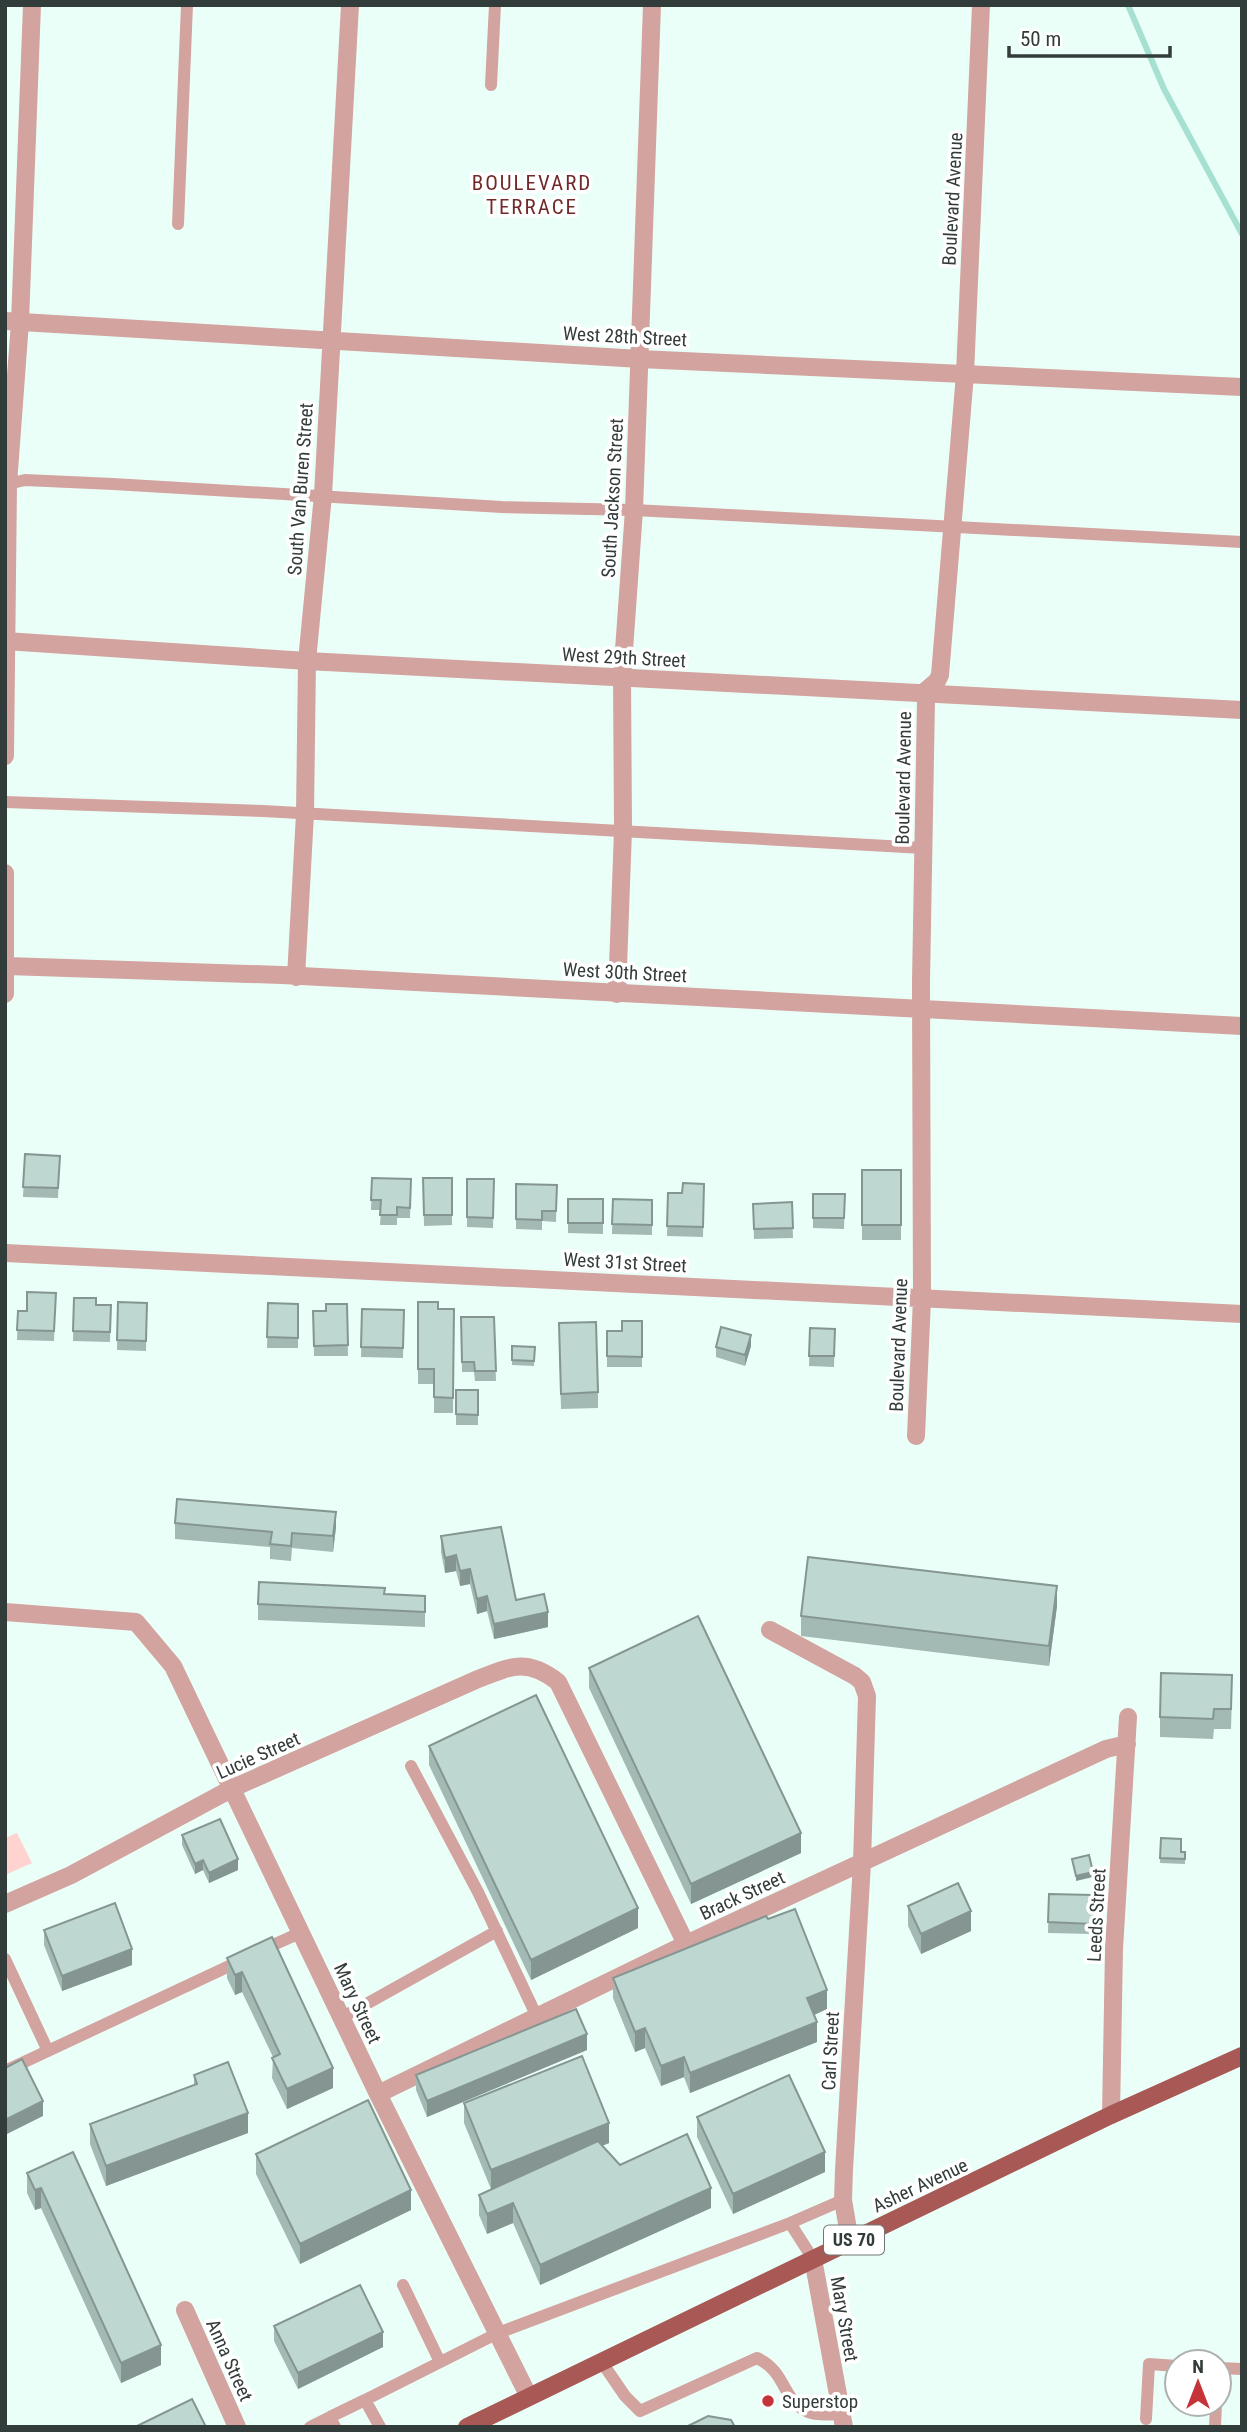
<svg xmlns="http://www.w3.org/2000/svg" width="1247" height="2432" font-family="'Roboto Condensed',sans-serif">
  <style>
    .green { fill: #ffd3d0 }
    .lines { fill: none; stroke-linecap: round; stroke-linejoin: round }
    .stream { stroke: #a5e0d1; stroke-width: 6 }
    .service { stroke: #d2a39f; stroke-width: 12 }
    .minor { stroke: #d2a39f; stroke-width: 18 }
    .tertiary { stroke: #d2a39f; stroke-width: 18 }
    .primary { stroke: #a85855; stroke-width: 18 }
    .wall { fill: #a3b9b3 }
    .shaded-wall { fill: #859692 }
    .building { fill: #bed7d0; stroke: #859692; stroke-width: 2 }
    .poi-dot { fill: #c43439; stroke: #fff; stroke-width: 2.5 }
    .labels { text-anchor: middle; stroke-width: 7; stroke-linejoin: round; paint-order: stroke }
    .shield { fill: #fff; stroke: #707675; stroke-width: 2 }
    .shield-label { font-size: 18px; font-weight: bold; fill: #323c3a }
    .street-label { font-size: 19px; fill: #323c3a; stroke: #fff }
    .poi-label { font-size: 19px; fill: #323c3a; stroke: #fff; text-anchor: start }
    .neighbourhood-label { font-size: 21px; letter-spacing: 2px; fill: #702a29; stroke: #fff }
  </style>
  <rect width="100%" height="100%" fill="#ebfff9"/>
  <path class="green" d="M17 1833 32 1863 5 1875V1838Z"/>
  <g class="lines">
    <path class="stream" d="M1128 5 1164 89 1242 234"/>
    <path class="service" d="M491 85 495 5
      M178 224 187 5
      M8 484 25 480 113 484 502 507 634 510 1242 542
      M5 802 263 811 923 848
      M411 1766 478 1892 537 2017
      M262 1950 302 1932
      M5 1959 48 2051
      M343 2017 497 1931
      M5 2071 240 1961
      M790 2223 843 2200
      M403 2285 440 2362
      M601 2361 625 2396 640 2411 757 2358C787 2372 782 2401 808 2412 817 2416 832 2414 841 2414
      M1219 2368 1242 2369
      M330 2417 365 2400
      M1146 2419 1149 2364 1177 2366
      M310 2427 330 2417 335 2427
      M380 2427 365 2400 498 2333 790 2223 813 2259
      M1215 2427 1216 2404"/>
    <path class="minor" d="M5 321 640 359 1242 387
      M5 756 8 484 20 322 32 5
      M5 873V994
      M7 966 282 975 1242 1026
      M296 977 305 814 307 661 323 495 350 5
      M617 994 623 830 622 678 634 510 652 5
      M5 1253 1242 1314
      M916 1436 922 1299 921 982 926 700 923 693 937 681 940 675 965 374 981 5
      M5 1612 136 1622 173 1666 378 2094 528 2395
      M770 1630 855 1676 862 1682 867 1696 862 1863 844 2170 843 2200 850 2241
      M5 1904 71 1875 233 1788 478 1679C511 1666 527 1658 558 1682L686 1944
      M378 2094 686 1944 1106 1749 1127 1744
      M1111 2115 1114 1949 1128 1717
      M813 2259 844 2427
      M185 2310 237 2427"/>
    <path class="tertiary" d="M5 641 307 661 1242 710"/>
    <path class="primary" d="M467 2427 1111 2115 1242 2056"/>
  </g>
  <path class="wall" d="M25 1154 60 1156 58 1198 23 1197Z
    M862 1170H901V1240H862Z
    M372 1178 411 1179 410 1218H397V1225H380L381 1210H371Z
    M423 1178H452V1225L424 1226Z
    M467 1179H494L493 1228 467 1227Z
    M516 1184 557 1185 556 1222 542 1221V1230L516 1229Z
    M704 1184 703 1237 667 1236 668 1193H682Z
    M813 1194H845L844 1229 813 1228Z
    M568 1199H603V1234L568 1233Z
    M613 1199 652 1200V1235L612 1234Z
    M792 1202 793 1238 754 1239 753 1204Z
    M56 1293 54 1341 17 1340 18 1311H27Z
    M74 1298 96 1305H111L110 1342 73 1341Z
    M118 1302 147 1303 146 1351 117 1350Z
    M418 1302 438 1309H454L453 1413H434V1384H418Z
    M268 1303 298 1304V1348H267Z
    M347 1304 348 1356H314L313 1311H326Z
    M362 1309 404 1310 403 1358 361 1357Z
    M461 1317H494L496 1381H475L474 1372H462Z
    M642 1321V1367H607V1331H622Z
    M810 1328 835 1329 834 1367 809 1366Z
    M559 1339 598 1392V1408L561 1409Z
    M512 1346 535 1347 534 1366 512 1365Z
    M751 1346 745 1366 716 1357V1347Z
    M456 1390H478V1425H456Z
    M175 1523 336 1527 333 1552 292 1548 291 1561 270 1559V1547L175 1539Z
    M441 1536 516 1600 548 1627 494 1639 487 1611 477 1614 470 1584 460 1586 456 1571 445 1573 441 1552Z
    M385 1594 425 1611V1627L258 1620V1604Z
    M1057 1606 1049 1666 801 1636V1616Z
    M589 1668 801 1853 691 1904 589 1688Z
    M1232 1695 1231 1729H1214L1213 1739 1160 1737V1717Z
    M429 1746 638 1928 531 1980 429 1765Z
    M182 1835 238 1870 209 1883 203 1870 195 1874 182 1845Z
    M1161 1838 1181 1852H1185V1864L1160 1863Z
    M1049 1894 1093 1895V1934L1048 1933Z
    M908 1906 971 1931 921 1954 908 1926Z
    M768 1919 827 2009 814 2015 817 2042 690 2093 684 2077 661 2086 645 2048 635 2052 613 1998V1978Z
    M44 1930 132 1965 62 1991 44 1945Z
    M272 1937 333 2088 287 2109 272 2078 273 2057 242 1992 235 1995 227 1978V1958Z
    M587 2050 427 2117 416 2090V2075Z
    M194 2075 248 2133 106 2186 90 2144V2124L194 2085Z
    M464 2103 609 2143 602 2146 620 2165 711 2208 540 2285 513 2223 487 2234 479 2215V2195L491 2189 464 2123Z
    M697 2117 825 2172 733 2214 697 2137Z
    M73 2152 161 2365 121 2383 41 2208 35 2210 27 2193V2173Z
    M256 2154 411 2210 300 2264 256 2174Z
    M274 2326 383 2347 298 2389 274 2341Z"/>
  <path class="shaded-wall" d="M751 1335V1346L745 1366V1355Z
    M336 1512V1527L333 1552V1536Z
    M456 1555V1571L445 1573V1558Z
    M470 1569V1584L460 1586V1571Z
    M1057 1586V1606L1049 1666V1646Z
    M487 1596V1611L477 1614V1599Z
    M548 1612V1627L494 1639V1624Z
    M801 1833V1853L691 1904V1884Z
    M238 1859V1870L209 1883V1873Z
    M203 1860V1870L195 1874V1864Z
    M1093 1872V1877L1076 1881V1876Z
    M638 1908V1928L531 1980V1960Z
    M971 1911V1931L921 1954V1934Z
    M132 1949V1965L62 1991V1976Z
    M242 1972V1992L235 1995V1975Z
    M827 1990V2009L807 2018V1998Z
    M817 2022V2042L690 2093V2073Z
    M645 2028V2048L635 2052V2032Z
    M587 2034V2050L427 2117V2101Z
    M684 2057V2077L661 2086V2066Z
    M333 2068V2088L287 2109V2089Z
    M43 2101V2116L5 2135V2120Z
    M248 2113V2133L106 2186V2166Z
    M609 2123V2143L491 2190V2170Z
    M825 2152V2172L733 2214V2194Z
    M41 2188V2208L35 2210V2190Z
    M711 2188V2208L540 2285V2265Z
    M411 2190V2210L300 2264V2244Z
    M513 2203V2223L487 2234V2214Z
    M383 2332V2347L298 2389V2373Z
    M161 2345V2365L121 2383V2363Z"/>
  <path class="building" d="M25 1154 60 1156 58 1188 23 1187Z
    M862 1170H901V1225H862Z
    M372 1178 411 1179 410 1208 397 1207V1215H380L381 1200H371Z
    M423 1178H452V1215H424Z
    M467 1179H494L493 1218 467 1217Z
    M683 1183 704 1184 703 1227 667 1226 668 1193H682Z
    M516 1184 557 1185 556 1211H542V1220L516 1219Z
    M813 1194H845L844 1218H813Z
    M568 1199H603V1223H568Z
    M613 1199 652 1200V1225L612 1224Z
    M792 1202 793 1228 754 1229 753 1204Z
    M27 1292 56 1293 54 1331 17 1330 18 1311H27Z
    M74 1298H96V1305H111L110 1332 73 1331Z
    M118 1302 147 1303 146 1341 117 1340Z
    M418 1302H438V1309H454L453 1398 434 1397V1369H418Z
    M268 1303 298 1304V1338L267 1337Z
    M326 1304H347L348 1345 314 1346 313 1311H326Z
    M362 1309 404 1310 403 1348 361 1347Z
    M461 1317H494L496 1371H475L474 1362H462Z
    M622 1321H642V1357L607 1356V1331H622Z
    M596 1322 598 1392 561 1394 559 1323Z
    M721 1327 751 1335 745 1355 716 1347Z
    M810 1328 835 1329 834 1356H809Z
    M512 1346 535 1347 534 1361 512 1360Z
    M456 1390H478V1415L456 1414Z
    M177 1499 336 1512 333 1536 292 1533 291 1546 270 1544 272 1532 175 1523Z
    M501 1527 516 1600 544 1594 548 1612 494 1624 487 1596 477 1599 470 1569 460 1571 456 1555 445 1558 441 1536Z
    M808 1557 1057 1586 1049 1646 801 1616Z
    M259 1582 385 1588 384 1594 425 1596V1612L258 1604Z
    M698 1616 801 1833 691 1884 589 1668Z
    M1161 1673 1232 1675 1231 1709H1214L1213 1719 1160 1717Z
    M536 1695 638 1908 531 1960 429 1746Z
    M220 1819 238 1859 209 1873 203 1860 195 1864 182 1835Z
    M1161 1838 1181 1839V1852H1185V1859L1160 1858Z
    M1089 1855 1093 1872 1076 1876 1072 1859Z
    M958 1883 971 1911 921 1934 908 1906Z
    M1049 1894 1093 1895V1924L1048 1922Z
    M115 1903 132 1949 62 1976 44 1930Z
    M795 1909 827 1990 807 1998 817 2022 690 2073 684 2057 661 2066 645 2028 635 2032 613 1978 766 1916 768 1919Z
    M272 1937 333 2068 287 2089 272 2058 280 2054 242 1972 235 1975 227 1958Z
    M576 2009 587 2034 427 2101 416 2075Z
    M582 2056 609 2123 491 2170 464 2103Z
    M22 2059 43 2101 5 2120V2068Z
    M228 2062 248 2113 106 2166 90 2124 197 2084 194 2075Z
    M789 2075 825 2152 733 2194 697 2117Z
    M368 2100 411 2190 300 2244 256 2154Z
    M687 2134 711 2188 540 2265 513 2203 487 2214 479 2195 598 2141 620 2165Z
    M73 2152 161 2345 121 2363 41 2188 35 2190 27 2173Z
    M360 2285 383 2332 298 2373 274 2326Z
    M192 2399 206 2427H135Z
    M708 2416 731 2420 735 2427H686Z"/>
  <circle class="poi-dot" cx="768" cy="2401" r="7"/>
  <g class="labels">
    <rect class="shield" x="824" y="2225.5" width="60" height="29" rx="5"/>
    <g class="shield-label">
      <text x="854" y="2246">US 70</text>
    </g>
    <g class="street-label">
      <text transform="translate(952 199) rotate(-87)" y="7">Boulevard Avenue</text>
      <text transform="translate(625 336) rotate(3)" y="7">West 28th Street</text>
      <text transform="translate(300 489) rotate(-86)" y="7">South Van Buren Street</text>
      <text transform="translate(612 498) rotate(-87)" y="7">South Jackson Street</text>
      <text transform="translate(624 657) rotate(3)" y="7">West 29th Street</text>
      <text transform="translate(903 778) rotate(-89)" y="7">Boulevard Avenue</text>
      <text transform="translate(625 972) rotate(3)" y="7">West 30th Street</text>
      <text transform="translate(625 1262) rotate(3)" y="7">West 31st Street</text>
      <text transform="translate(898 1345) rotate(-88)" y="7">Boulevard Avenue</text>
      <text transform="translate(258 1755) rotate(-24)" y="7">Lucie Street</text>
      <text transform="translate(742 1895) rotate(-25)" y="7">Brack Street</text>
      <text transform="translate(1096 1915) rotate(-87)" y="7">Leeds Street</text>
      <text transform="translate(358 2003) rotate(65)" y="7">Mary Street</text>
      <text transform="translate(830 2051) rotate(-87)" y="7">Carl Street</text>
      <text transform="translate(920 2185) rotate(-25)" y="7">Asher Avenue</text>
      <text transform="translate(845 2319) rotate(80)" y="7">Mary Street</text>
      <text transform="translate(230 2360) rotate(66)" y="7">Anna Street</text>
    </g>
    <g class="poi-label">
      <text x="782" y="2408">Superstop</text>
    </g>
    <g class="neighbourhood-label">
      <text x="532" y="190">BOULEVARD<tspan x="532" dy="24">TERRACE</tspan></text>
    </g>
  </g>
  <rect width="1247" height="2432" fill="none" stroke="#323c3a" stroke-width="14"/>
  <g transform="translate(1198 2383)"><circle r="33" fill="#ffffff" stroke="#adb1b0" stroke-width="2"/>
  <path d="M0-5L12 26L0 18L-12 26Z" fill="#c43439"/>
  <text y="-10" font-size="19" font-weight="bold" text-anchor="middle" fill="#323c3a">N</text>
  </g>
  <path d="M1009 46v10h161v-10" fill="none" stroke="#323c3a" stroke-width="3.5"/>
  <text x="1020" y="46" font-size="21" fill="#323c3a" stroke="#ffffff" stroke-width="5" paint-order="stroke">50 m</text>
</svg>
